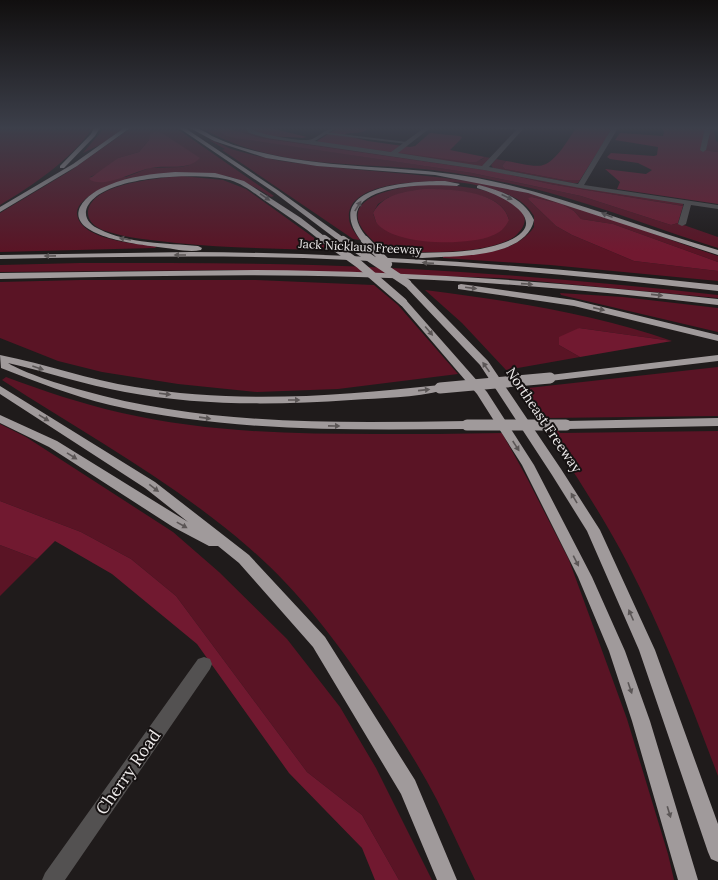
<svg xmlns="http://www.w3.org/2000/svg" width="718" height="880" font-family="Lora,serif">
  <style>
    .green { fill: #5a1425; fill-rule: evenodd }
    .forest { fill: #711930 }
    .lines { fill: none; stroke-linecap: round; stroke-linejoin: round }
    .service { fill: #535151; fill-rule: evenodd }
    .minor { fill: #535151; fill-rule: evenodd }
    .motorway { fill: #a09a9b; fill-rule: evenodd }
    .motorway-bridge-far1 { stroke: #a09a9b; stroke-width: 8 }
    .motorway-bridge { stroke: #a09a9b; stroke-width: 11 }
    .oneway { fill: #5b5656 }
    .labels { text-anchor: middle; stroke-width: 4; stroke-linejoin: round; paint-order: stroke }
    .far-street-label { font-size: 12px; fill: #edeaea; stroke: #161212 }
    .street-label { font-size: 14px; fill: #edeaea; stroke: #161212 }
    .near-street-label { font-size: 17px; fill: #edeaea; stroke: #161212 }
  </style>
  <rect width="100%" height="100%" fill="#1f1b1b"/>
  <path class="green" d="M0 128H54L56 130H63V128H93C69 161 35 184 0 205Z
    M104 128H124L104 143 83 153Z
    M131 128H176L274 196 271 197C257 188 243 180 227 176 214 174 173 172 160 174 148 175 105 187 95 192 88 196 76 205 77 214 80 240 136 244 157 246L155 248 0 252V213L70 171ZM149 140 189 165 181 167 149 168 126 177H90L101 172 118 158 139 152Z
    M202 128H212L226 136 472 173 581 196 671 225 678 223 718 237V248C645 225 574 195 498 181 469 175 440 170 411 168 340 163 265 165 202 128Z
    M227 128H245L250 133 260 136 466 166 683 203V206L550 184 498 172 261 138Z
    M710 128 718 129 714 131 716 141 718 142V152L705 151Z
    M209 140C216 141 224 146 231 149 248 154 264 158 281 161 361 173 441 172 520 191 588 207 652 235 718 256V262L613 224 581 219 574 211 562 204 532 197 530 201 556 226 572 235 634 261 718 271V281L550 265 443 258V256C473 254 515 255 534 227V216C528 206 519 199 509 195 495 189 479 185 464 183 439 180 346 178 349 218 349 226 356 234 360 240L353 239 222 150 225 149Z
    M318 142 481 160 485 157 491 158 483 166H478Z
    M496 159 506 161 502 166 505 169 564 180H580L578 183H573L493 168 491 165Z
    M182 176 223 180 246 189 331 250C279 249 227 248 176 243 154 240 130 239 109 232 101 230 88 224 88 213 89 183 160 178 182 176Z
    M418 185C443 184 514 186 524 216 527 224 520 232 514 237 485 256 420 252 385 252 377 244 365 235 360 225 346 195 400 188 418 185ZM465 192C483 196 504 200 509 220L404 237 387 230 376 222 373 213 378 204 389 197Z
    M80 263C158 263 236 263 314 265 449 269 584 280 718 295V298L502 278 226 270 0 272V265Z
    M81 280H256L374 285 398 305 458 374 338 389 257 392 178 384 102 372 58 361 0 338V282Z
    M425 290C509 301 592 313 672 341L579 328 559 345 580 357 506 370 462 323Z
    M560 293 623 297 718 308V332L561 295Z
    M718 367V416L547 418 560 433 718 431V776C691 704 663 632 628 564 596 503 557 447 519 389Z
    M6 377C44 391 82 404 122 413 205 432 290 434 374 434 417 434 459 434 502 433L527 478 569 560 627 719 668 854 674 880H475C462 853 450 826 437 800 417 762 394 726 370 691 334 638 296 588 247 546 172 481 85 434 2 380Z
    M0 424 26 437 173 532 219 572 287 639 340 707 376 768 432 880H399L362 815 307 772 176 596 131 559 81 532 0 501Z
    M0 545 37 559 0 596Z"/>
  <path class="forest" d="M212 128H227L261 138 498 172 550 184 683 206 678 223 671 225 581 196 472 173 235 138 226 136Z
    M252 128H270L307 137 302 138C290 137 259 138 252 128Z
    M338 128H367L368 129C360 135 350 131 344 135L368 141 410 147 415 146 430 133 459 136 462 137 461 139 450 150 485 157 476 162H469L318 142 317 141Z
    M576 128H606L612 129 580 180H564L505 169 502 166 506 161C515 162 535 168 543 165 556 162 569 138 576 128Z
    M661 128H706L701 150 718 152V204L617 189 620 182 605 169 646 174 652 170 638 163 610 159 607 157 611 153 654 156 657 155 658 147 615 140 620 133 663 136 664 131Z
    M156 131 162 133 200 158C186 172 168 164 151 168 136 170 103 190 89 179L118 158 139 152 149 140 150 134Z
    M424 189C449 189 502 190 509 220 505 228 500 233 491 236 467 246 392 246 376 222 375 219 374 215 373 213 383 194 404 192 424 189Z
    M532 197 562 204 574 211 581 219 613 224 718 262V271L634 261 572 235 556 226 530 201 528 198Z
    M579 328 672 341 580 357 559 345V337Z
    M0 501 81 532 131 559 176 596 307 772 362 815 399 880H375L362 848 289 773 197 644 112 574 55 541 37 559 0 545Z"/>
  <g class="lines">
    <path class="service" d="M496 128H523L521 129H498Z
      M706 128H718V130Z
      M324 132 407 142 409 143 407 144 325 134Z"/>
    <path class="minor" d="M245 128H251C255 134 299 141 308 140 318 139 324 128 336 128L315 141 391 152 424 128H430L398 153 482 166 518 128H524L489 167 578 184 612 128H618L584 185 718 205V209L691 205 686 224 682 226 678 224 684 204 580 188 484 170 267 138 249 133Z
      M705 128H711L706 150 703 152 700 150Z
      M204 657 210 659 212 664 210 669 65 880H42L45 873 198 659Z"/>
    <path class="motorway" d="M94 128H100L95 136 64 168H60V166L91 134Z
      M124 128H130L77 166 0 212V207L73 164Z
      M179 128H185L279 191 347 240 340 242 275 193Z
      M190 128C198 127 205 132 212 136 234 147 258 152 282 157 346 169 413 166 477 178 560 194 637 227 718 250V255L528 193 435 175 317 166 266 158 214 141Z
      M175 172 215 173 244 181 301 218 328 239 321 241C303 226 283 213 264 200 254 193 243 184 230 180 202 172 95 174 86 211 85 220 92 226 99 229 129 244 166 243 198 246L202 248 201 250C188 253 171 248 158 247 142 245 66 237 80 207 86 196 98 189 109 185 129 176 153 174 175 172Z
      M445 181 460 184 457 186C434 184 364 183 357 212 355 223 363 232 369 240L368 242H362C318 186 410 181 445 181Z
      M479 185C501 191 524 198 534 220 527 254 469 256 441 257 432 257 422 259 413 257L412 255 416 253C440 252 466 253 489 247 556 231 520 201 477 188V186Z
      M190 252C367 253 543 266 718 285V291C580 275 442 263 304 258 202 255 101 257 0 259V255Z
      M255 270C410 271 564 282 718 299V305C598 291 478 280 358 277 239 273 119 277 0 279V273Z
      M407 280 410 281 488 361 561 469 600 530 655 650 718 824V862L711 859 708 852 639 650 587 531 552 475 480 365 404 285V281Z
      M461 284 574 300 718 335V341L574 306 458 289V285Z
      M403 299 406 300 487 392 534 465 592 577 625 651 650 721 698 880H678L632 721 609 651 578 577 522 465 477 394 400 304 398 302Z
      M0 355C46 364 89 380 135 387 236 404 339 396 440 385L445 388 444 390C414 398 381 398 351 400 276 405 199 406 125 392 85 385 47 372 8 363 24 373 62 385 81 390 207 426 337 423 467 421L473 425 467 429C348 430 228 432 110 405 73 396 37 382 1 368Z
      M718 355V361L550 381 545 378 550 375Z
      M0 386 155 482 249 555 325 637 415 780 457 880H437L401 794 313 647 239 563 218 546H209L173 527 49 447 0 423V415L57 441 188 522 145 488 0 394Z
      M718 418V426L566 429 560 425 566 421Z"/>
    <path class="motorway-bridge-far1" d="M324 239 359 264 403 302
      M343 240 407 283
      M365 240 388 264"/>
    <path class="motorway-bridge" d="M440 388 550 378
      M467 425H566"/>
  </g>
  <defs><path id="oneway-solid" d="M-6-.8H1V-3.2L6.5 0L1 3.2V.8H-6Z"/></defs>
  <g class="oneway">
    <use href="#oneway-solid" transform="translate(265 197) rotate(34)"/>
    <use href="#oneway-solid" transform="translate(507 197) rotate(25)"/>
    <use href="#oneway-solid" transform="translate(358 206) rotate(-58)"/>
    <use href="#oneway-solid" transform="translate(607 215) rotate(-159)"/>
    <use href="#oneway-solid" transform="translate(125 239) rotate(-170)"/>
    <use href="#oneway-solid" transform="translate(180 255) rotate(-180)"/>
    <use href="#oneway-solid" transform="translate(50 256) rotate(179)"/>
    <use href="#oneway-solid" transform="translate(428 263) rotate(-176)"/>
    <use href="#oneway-solid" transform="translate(527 284) rotate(4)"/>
    <use href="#oneway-solid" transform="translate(471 288) rotate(7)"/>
    <use href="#oneway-solid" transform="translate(657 295) rotate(6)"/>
    <use href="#oneway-solid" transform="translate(599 309) rotate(13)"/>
    <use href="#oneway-solid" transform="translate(429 331) rotate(50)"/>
    <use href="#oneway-solid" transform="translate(486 367) rotate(-125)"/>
    <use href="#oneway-solid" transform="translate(38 368) rotate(19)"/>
    <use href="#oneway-solid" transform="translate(424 390) rotate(-6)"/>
    <use href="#oneway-solid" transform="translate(165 394) rotate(7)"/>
    <use href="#oneway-solid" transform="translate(294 400)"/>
    <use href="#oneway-solid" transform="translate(44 418) rotate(31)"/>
    <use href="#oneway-solid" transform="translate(205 418) rotate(8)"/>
    <use href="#oneway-solid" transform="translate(334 426) rotate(1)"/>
    <use href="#oneway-solid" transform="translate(516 446) rotate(57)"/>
    <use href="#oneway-solid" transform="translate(72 456) rotate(32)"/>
    <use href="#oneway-solid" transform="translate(154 488) rotate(38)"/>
    <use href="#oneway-solid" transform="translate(574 498) rotate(-121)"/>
    <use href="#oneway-solid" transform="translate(182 525) rotate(29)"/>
    <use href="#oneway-solid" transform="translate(576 561) rotate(63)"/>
    <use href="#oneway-solid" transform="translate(631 615) rotate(-114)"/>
    <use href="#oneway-solid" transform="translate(630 688) rotate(71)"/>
    <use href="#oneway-solid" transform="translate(669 812) rotate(73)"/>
  </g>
  <linearGradient id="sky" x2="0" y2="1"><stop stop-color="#110f0f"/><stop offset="0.51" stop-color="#3c3f4a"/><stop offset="1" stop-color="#3c3f4a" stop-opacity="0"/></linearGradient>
  <rect width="718" height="251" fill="url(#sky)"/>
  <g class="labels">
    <g class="far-street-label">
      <text transform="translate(360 247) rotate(3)" y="4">Jack Nicklaus Freeway</text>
    </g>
    <g class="street-label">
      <text transform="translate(544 420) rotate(56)" y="5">Northeast Freeway</text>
    </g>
    <g class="near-street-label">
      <text transform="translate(128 772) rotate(-55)" y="6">Cherry Road</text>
    </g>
  </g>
</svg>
